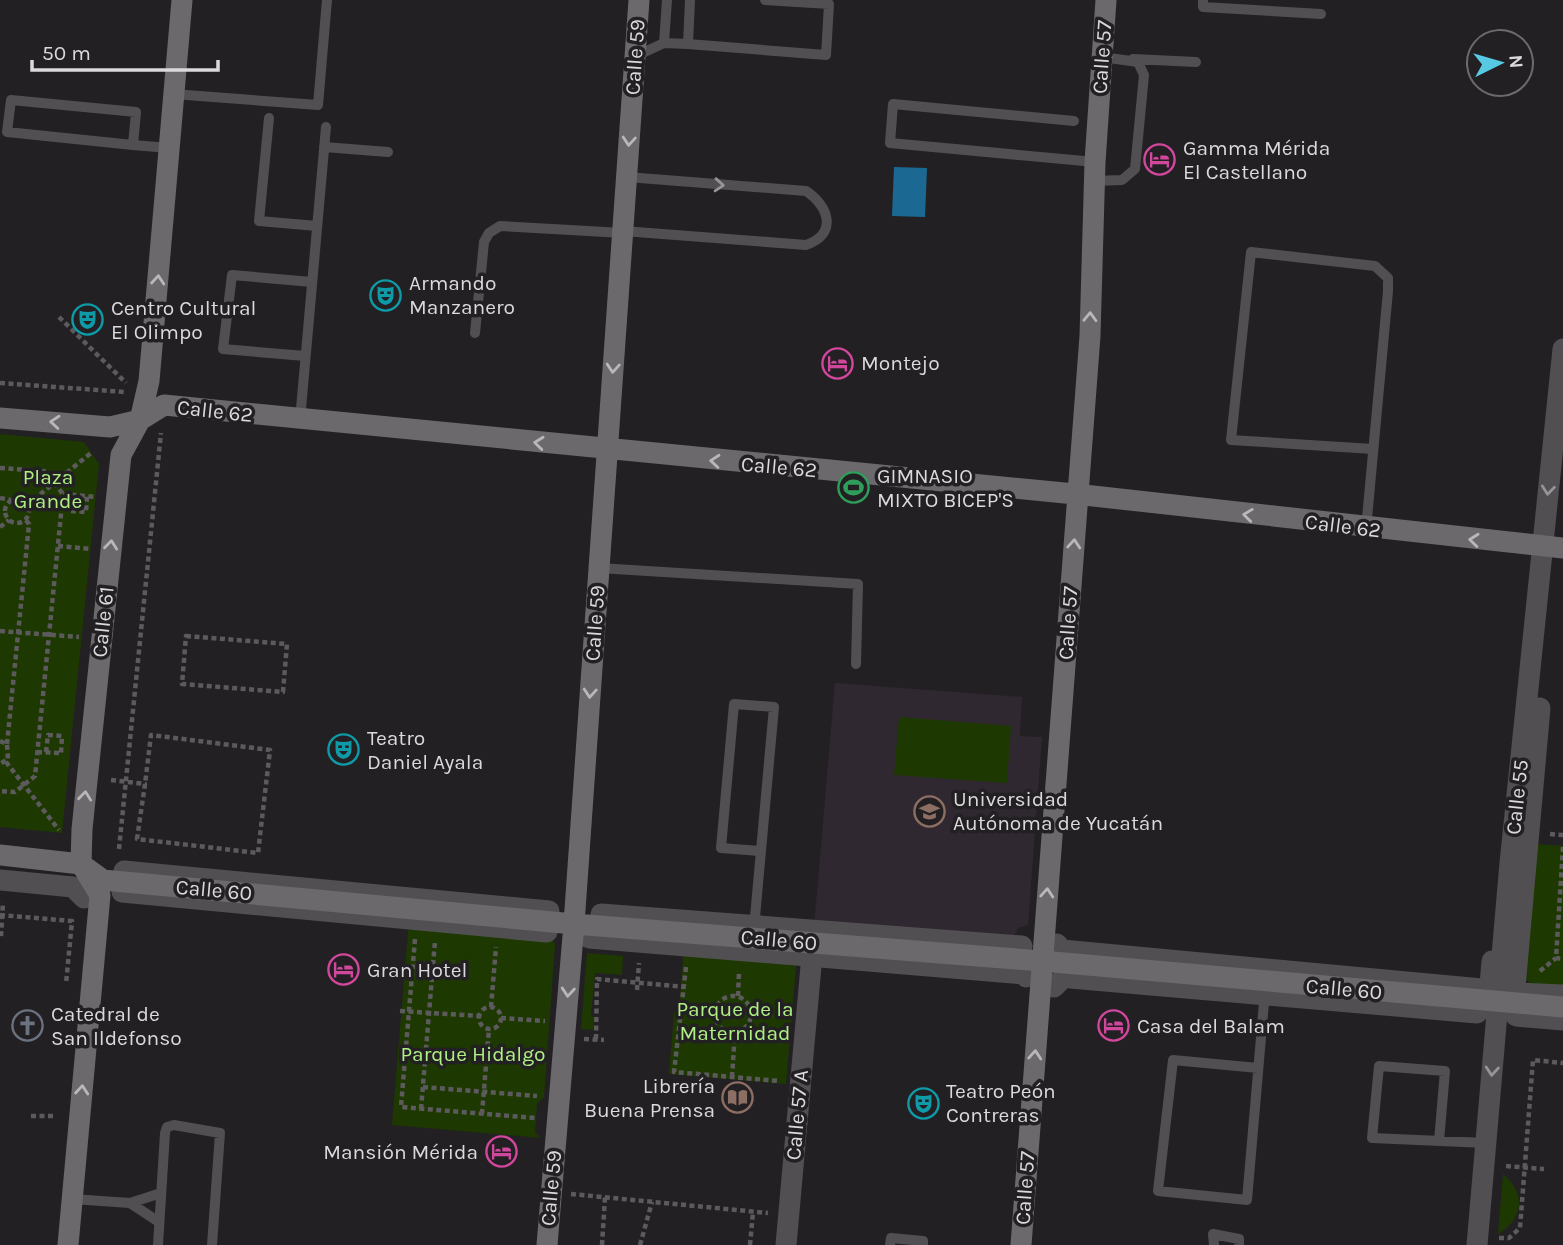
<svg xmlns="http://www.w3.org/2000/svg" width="1563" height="1245" font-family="Karla,sans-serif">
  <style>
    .built { fill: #302830 }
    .green { fill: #1d3901 }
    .water { fill: #1b6992 }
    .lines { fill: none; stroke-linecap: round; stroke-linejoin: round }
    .path { stroke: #5d5a5d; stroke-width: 4.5; stroke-dasharray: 5 3.5; stroke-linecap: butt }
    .lane { stroke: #514f52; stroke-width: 10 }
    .street { stroke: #514f52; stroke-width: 21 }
    .secondary { stroke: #6c696d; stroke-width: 21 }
    .oneway { stroke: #bab7bb }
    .oneway2 { stroke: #969497 }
    .labels { text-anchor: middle; stroke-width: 7; stroke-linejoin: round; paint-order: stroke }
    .street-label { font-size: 21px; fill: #dcd9dc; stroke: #232024 }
    .poi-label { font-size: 21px; fill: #dcd9dc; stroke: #232024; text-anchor: start }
    .park-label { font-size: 21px; fill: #b0ef84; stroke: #232024 }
  </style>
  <rect width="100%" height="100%" fill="#232024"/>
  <path class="built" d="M835 683 1022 697 1020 736 1042 737 1028 925 1018 928 1011 942 814 927Z"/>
  <path class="green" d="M0 434 84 442 99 464 62 833 0 827Z
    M899 717 1011 726 1007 783 894 775Z
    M1536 844 1563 846V988L1533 987 1524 977Z
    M409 920 547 932 555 944 544 1097 537 1104 535 1133 541 1138 392 1125Z
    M684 946 797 955 786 1084 669 1074 674 1012H679Z
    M587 953 623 956 622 975 595 973 591 1016 594 1017 593 1030 581 1029Z
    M1503 1174C1526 1193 1524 1219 1498 1234Z"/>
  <path class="water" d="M894 167 927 168 925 217 892 216Z"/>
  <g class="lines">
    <path class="path" d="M59 317 126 383
      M0 383 125 392
      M0 468 44 471 63 494 35 776 15 792 0 791
      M63 494 96 497
      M71 495 70 511 86 512 87 496
      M0 498 11 500
      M5 511a12 12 0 1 1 24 0a12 12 0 1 1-24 0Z
      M27 505 91 453
      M0 527 9 520
      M58 546 91 549
      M0 631 79 637
      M186 636 287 644 283 692 182 684Z
      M0 741 7 744 8 759 0 764
      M7 744 29 524 25 519
      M37 752 61 753
      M46 752 48 735 62 736 61 753
      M6 762 59 830
      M111 780 145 784 137 839 258 853 270 750 151 735 145 784
      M1550 834 1563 835
      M1563 847 1556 958 1563 959
      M119 849 161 433
      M0 915 72 921 66 984
      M1 936 3 902
      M415 939 401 1107 535 1118
      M686 967 674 1072 779 1081
      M1540 971 1556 958
      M637 990 639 963
      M715 1014a18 18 0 1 1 36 0a18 18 0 1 1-36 0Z
      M738 996 739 972
      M491 1007 496 947
      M479 1018a11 11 0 1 1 22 0a11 11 0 1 1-22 0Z
      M683 1008 715 1011
      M400 1011 479 1016
      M751 1013 784 1015
      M501 1018 545 1021
      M584 1039 604 1040
      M596 1039 597 979 685 987
      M732 1077 735 1032
      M423 1087 537 1096
      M421 1109 435 941
      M482 1114 489 1029
      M31 1116H54
      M1506 1166 1544 1169
      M571 1194 768 1213
      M1499 1238H1509L1520 1228 1533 1060 1563 1063
      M602 1245 605 1197
      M640 1245 652 1202
      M750 1245 753 1212"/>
    <path class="lane" d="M1203 0V7L1321 14
      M664 43 688 44 690 0
      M688 44 826 55 829 4 765 0
      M636 56 664 43 667 0
      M1133 59 1196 62
      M173 94 318 105 327 0
      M269 118 259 221 317 226
      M1074 121 893 104 890 143 1095 162
      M133 145 136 112 11 100 7 132 133 145 169 148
      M324 147 388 152
      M1094 181 1122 180 1135 169 1144 75 1138 62 1102 57
      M623 231 806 245C838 234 829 206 806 191L627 177
      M475 333 484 242 489 233 500 226 623 233
      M305 356 223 349 232 275 312 282
      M300 420 326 127
      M1366 529 1388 291V278L1375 266 1251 252 1231 440 1373 449
      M599 568 858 584 856 664
      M754 928 774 707 734 704 721 848 760 851
      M1258 1068 1173 1060 1158 1191 1247 1200 1265 991
      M1439 1141 1445 1071 1379 1066 1372 1138 1486 1143
      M72 1199 130 1203 161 1193
      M130 1203 159 1222
      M158 1245 165 1133 167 1127 174 1125 220 1133 212 1245
      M890 1245 891 1238 923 1241V1245
      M1214 1245 1213 1234 1239 1239V1245"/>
    <path class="street" d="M1540 708 1515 987 1521 993 1563 995
      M124 871 549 911
      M0 880 73 887 84 898
      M122 892 547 932
      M601 914 1022 946
      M589 938 1024 974 1026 977
      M1057 944 1062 950 1482 989 1490 985 1492 961
      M1054 987 1064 977 1070 978 1477 1013
      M1516 1016 1563 1020
      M786 1245 813 944
      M1477 1245 1510 863 1563 349"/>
    <path class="secondary" d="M0 418 110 427 140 420 164 405 1075 494 1563 548
      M0 855 81 864 103 880 574 924 1042 961 1563 1007
      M68 1245 100 895 81 864 82 829 121 455 140 420 149 381 182 0
      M547 1245 574 924 639 0
      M1021 1245 1090 336 1095 162 1106 0"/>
  </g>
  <defs><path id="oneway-chevron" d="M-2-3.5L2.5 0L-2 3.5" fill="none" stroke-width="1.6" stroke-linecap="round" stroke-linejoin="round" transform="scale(1.75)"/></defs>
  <g class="oneway">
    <use href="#oneway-chevron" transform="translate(629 141) rotate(94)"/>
    <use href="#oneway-chevron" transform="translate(158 280) rotate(-85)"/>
    <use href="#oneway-chevron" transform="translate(1090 317) rotate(-88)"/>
    <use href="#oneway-chevron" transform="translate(613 368) rotate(94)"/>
    <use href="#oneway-chevron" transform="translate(55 422) rotate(-175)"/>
    <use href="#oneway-chevron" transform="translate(539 443) rotate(-174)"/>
    <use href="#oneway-chevron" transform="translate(715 461) rotate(-175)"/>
    <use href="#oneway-chevron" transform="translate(1248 515) rotate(-173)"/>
    <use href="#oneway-chevron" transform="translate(1474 540) rotate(-174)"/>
    <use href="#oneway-chevron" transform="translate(1074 544) rotate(-86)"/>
    <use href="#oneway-chevron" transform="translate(111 545) rotate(-84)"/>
    <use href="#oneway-chevron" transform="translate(590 693) rotate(94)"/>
    <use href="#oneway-chevron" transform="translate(85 796) rotate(-84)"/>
    <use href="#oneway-chevron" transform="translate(1047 893) rotate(-86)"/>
    <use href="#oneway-chevron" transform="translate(568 992) rotate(95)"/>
    <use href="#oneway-chevron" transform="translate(1035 1055) rotate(-86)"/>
    <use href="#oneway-chevron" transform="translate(82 1090) rotate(-85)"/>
  </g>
  <g class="oneway2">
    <use href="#oneway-chevron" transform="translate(719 185) rotate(4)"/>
    <use href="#oneway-chevron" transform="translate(1548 490) rotate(96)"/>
    <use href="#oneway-chevron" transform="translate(1492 1071) rotate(95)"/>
  </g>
  <defs>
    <symbol id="hotel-ring" viewBox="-11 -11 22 22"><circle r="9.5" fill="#232024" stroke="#d1479c" stroke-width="1.5"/><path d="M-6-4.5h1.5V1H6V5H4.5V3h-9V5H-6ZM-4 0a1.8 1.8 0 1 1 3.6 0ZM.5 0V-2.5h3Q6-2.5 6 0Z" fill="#d1479c"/></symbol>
    <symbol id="theatre-ring" viewBox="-11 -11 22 22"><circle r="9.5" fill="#232024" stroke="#0f9aa8" stroke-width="1.5"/><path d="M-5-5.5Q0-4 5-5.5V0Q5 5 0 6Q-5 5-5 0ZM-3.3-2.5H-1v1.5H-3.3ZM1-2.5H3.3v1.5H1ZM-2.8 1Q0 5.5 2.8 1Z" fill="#0f9aa8"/></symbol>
    <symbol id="stadium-ring" viewBox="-11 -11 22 22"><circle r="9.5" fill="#232024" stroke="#2e9e5b" stroke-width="1.5"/><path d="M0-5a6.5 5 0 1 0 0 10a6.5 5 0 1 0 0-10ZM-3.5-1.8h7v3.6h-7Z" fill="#2e9e5b"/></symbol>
    <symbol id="university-ring" viewBox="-11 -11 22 22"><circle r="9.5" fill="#232024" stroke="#8d6e63" stroke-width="1.5"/><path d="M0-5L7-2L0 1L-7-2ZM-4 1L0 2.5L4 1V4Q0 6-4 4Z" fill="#8d6e63"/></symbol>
    <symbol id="church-ring" viewBox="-11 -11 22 22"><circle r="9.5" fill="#232024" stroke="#6b7280" stroke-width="1.5"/><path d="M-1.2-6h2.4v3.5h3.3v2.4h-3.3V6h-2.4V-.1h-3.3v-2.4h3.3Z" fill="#6b7280"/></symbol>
    <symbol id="library-ring" viewBox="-11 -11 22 22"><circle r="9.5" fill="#232024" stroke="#8d6e63" stroke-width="1.5"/><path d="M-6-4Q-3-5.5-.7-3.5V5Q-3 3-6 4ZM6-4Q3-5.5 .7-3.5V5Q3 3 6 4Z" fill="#8d6e63"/></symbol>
  </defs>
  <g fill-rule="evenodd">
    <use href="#hotel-ring" x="1142" y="142" width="35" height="35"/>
    <use href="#theatre-ring" x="368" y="278" width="35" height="35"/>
    <use href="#theatre-ring" x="70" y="302" width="35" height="35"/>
    <use href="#hotel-ring" x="820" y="346" width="35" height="35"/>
    <use href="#stadium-ring" x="836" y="470" width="35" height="35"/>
    <use href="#theatre-ring" x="326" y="732" width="35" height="35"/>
    <use href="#university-ring" x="912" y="794" width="35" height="35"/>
    <use href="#hotel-ring" x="326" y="952" width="35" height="35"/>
    <use href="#church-ring" x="10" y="1008" width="35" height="35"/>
    <use href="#hotel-ring" x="1096" y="1008" width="35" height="35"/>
    <use href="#library-ring" x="720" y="1080" width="35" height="35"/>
    <use href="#theatre-ring" x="906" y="1086" width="35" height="35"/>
    <use href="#hotel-ring" x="484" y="1134" width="35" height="35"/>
  </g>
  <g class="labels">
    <g class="street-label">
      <text transform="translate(635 57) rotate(-86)" y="7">Calle 59</text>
      <text transform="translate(1102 57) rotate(-86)" y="7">Calle 57</text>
      <text transform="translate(215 411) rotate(6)" y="7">Calle 62</text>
      <text transform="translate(779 467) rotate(5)" y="7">Calle 62</text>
      <text transform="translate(1343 526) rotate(7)" y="7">Calle 62</text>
      <text transform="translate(103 622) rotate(-84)" y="7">Calle 61</text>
      <text transform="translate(595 623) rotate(-86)" y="7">Calle 59</text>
      <text transform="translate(1068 623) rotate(-86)" y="7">Calle 57</text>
      <text transform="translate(1517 797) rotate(-84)" y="7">Calle 55</text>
      <text transform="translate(214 890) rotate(5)" y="7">Calle 60</text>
      <text transform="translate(779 940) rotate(5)" y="7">Calle 60</text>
      <text transform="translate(1344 989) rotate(5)" y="7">Calle 60</text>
      <text transform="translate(797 1115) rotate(-85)" y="7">Calle 57 A</text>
      <text transform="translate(551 1188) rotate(-85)" y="7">Calle 59</text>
      <text transform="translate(1025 1188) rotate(-86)" y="7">Calle 57</text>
    </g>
    <g class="poi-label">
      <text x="1183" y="155">Gamma Mérida<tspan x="1183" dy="24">El Castellano</tspan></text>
      <text x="409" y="290">Armando<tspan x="409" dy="24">Manzanero</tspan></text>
      <text x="111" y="315">Centro Cultural<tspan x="111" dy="24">El Olimpo</tspan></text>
      <text x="861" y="370">Montejo</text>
      <text x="877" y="483">GIMNASIO<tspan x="877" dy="24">MIXTO BICEP'S</tspan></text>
      <text x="367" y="745">Teatro<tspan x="367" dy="24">Daniel Ayala</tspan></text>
      <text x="953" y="806">Universidad<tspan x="953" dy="24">Autónoma de Yucatán</tspan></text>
      <text x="367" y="977">Gran Hotel</text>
      <text x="51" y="1021">Catedral de<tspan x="51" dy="24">San Ildefonso</tspan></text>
      <text x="1137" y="1033">Casa del Balam</text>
      <text x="715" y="1093" text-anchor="end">Librería<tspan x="715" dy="24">Buena Prensa</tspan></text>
      <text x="946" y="1098">Teatro Peón<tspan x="946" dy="24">Contreras</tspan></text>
      <text x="478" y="1159" text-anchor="end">Mansión Mérida</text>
    </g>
    <g class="park-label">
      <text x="48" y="484">Plaza<tspan x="48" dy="24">Grande</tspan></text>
      <text x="735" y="1016">Parque de la<tspan x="735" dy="24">Maternidad</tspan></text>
      <text x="473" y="1061">Parque Hidalgo</text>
    </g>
  </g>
  <g transform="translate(1500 63) rotate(85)"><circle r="33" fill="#232024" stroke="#6d6a6e" stroke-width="2"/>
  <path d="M0-5L12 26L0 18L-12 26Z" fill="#58c9e3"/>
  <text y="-10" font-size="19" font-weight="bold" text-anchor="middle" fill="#dcd9dc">N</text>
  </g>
  <path d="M32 60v10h186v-10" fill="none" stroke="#dcd9dc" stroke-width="3.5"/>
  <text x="42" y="60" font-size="21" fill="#dcd9dc" stroke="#232024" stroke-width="5" paint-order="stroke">50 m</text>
</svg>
